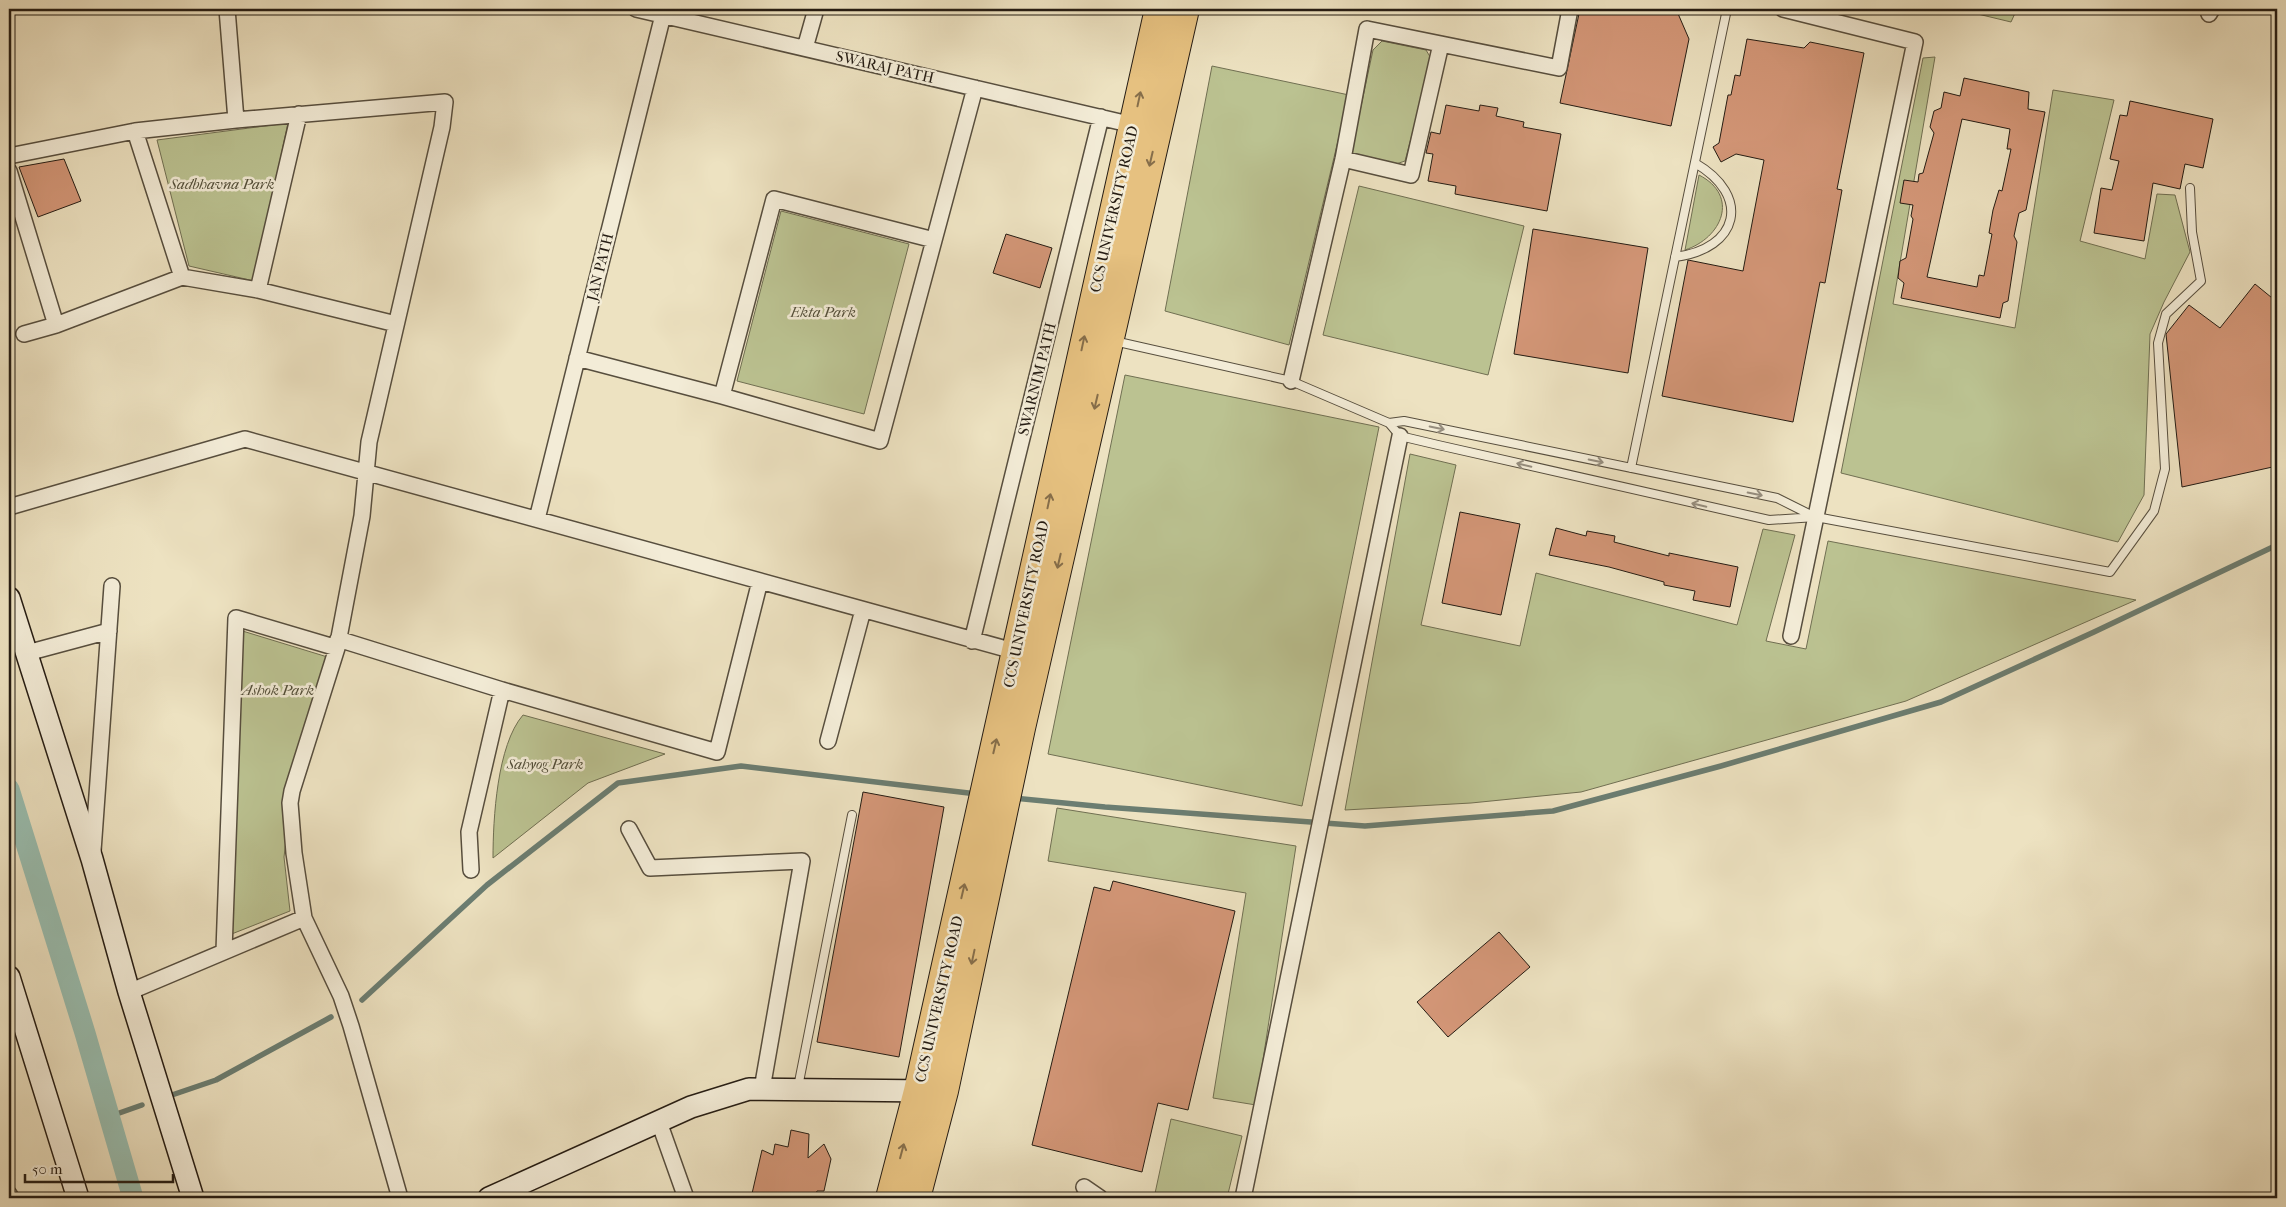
<svg xmlns="http://www.w3.org/2000/svg" width="2286" height="1207" font-family="'IM FELL French Canon',serif">
  <style>
    .green { fill: #bbc291; stroke: #706f52 }
    .lines { fill: none; stroke-linecap: round; stroke-linejoin: round }
    .stream { stroke: #6b7d71; stroke-width: 5.5 }
    .canal { stroke: #99beb0; stroke-width: 21 }
    .building { fill: #d39677; stroke: #251c13; fill-rule: evenodd }
    .lane-casing { stroke: #574e3e; stroke-width: 10 }
    .street-casing { stroke: #574e3e; stroke-width: 18 }
    .secondary-casing { stroke: #251c13; stroke-width: 24 }
    .highway-casing { stroke: #251c13; stroke-width: 30 }
    .lane { stroke: #f3ecd7; stroke-width: 8 }
    .street { stroke: #f3ecd7; stroke-width: 15 }
    .secondary { stroke: #f3ecd7; stroke-width: 21 }
    .highway { stroke: #e6c180; stroke-width: 28 }
    .oneway { stroke: #866e4a }
    .oneway2 { stroke: #968e7f }
    .labels { text-anchor: middle; stroke-width: 5; stroke-linejoin: round; paint-order: stroke }
    .street-label { font-size: 15px; fill: #251c13; stroke: #f3ecd7 }
    .park-label { font-size: 15px; font-style: italic; fill: #524e39; stroke: #f3ecd7 }
  </style>
  <rect width="100%" height="100%" fill="#ede2c1"/>
  <filter id="stains"><feTurbulence type="fractalNoise" baseFrequency=".004" numOctaves="4"/><feColorMatrix values="0 0 0 0 .2 0 0 0 0 .09 0 0 0 0 .02 0 0 0 .5 -.17"/></filter>
  <radialGradient id="worn" r=".72"><stop offset=".6" stop-color="#630" stop-opacity="0"/><stop offset="1" stop-color="#630" stop-opacity=".3"/></radialGradient>
  <path class="green" d="M1957 9H2017L2011 22Z
    M1382 41 1426 50 1432 60 1405 161 1393 165 1351 153 1373 50Z
    M1935 57 1893 304 2015 328 2053 90 2114 100 2080 241 2145 259 2157 194 2175 195 2190 252 2164 302 2150 334 2144 495 2118 542 1841 473 1923 58Z
    M1212 66 1349 95 1289 345 1165 311Z
    M288 123 254 281 189 266 157 140Z
    M1699 175C1740 196 1722 238 1685 250Z
    M1359 186 1524 226 1488 375 1323 335Z
    M781 211 909 244 864 414 737 381Z
    M1125 375 1379 427 1302 806 1048 754Z
    M1410 454 1456 465 1421 625 1520 646 1536 573 1737 625 1763 529 1795 535 1766 641 1806 649 1828 541 2136 600 1906 701 1581 792 1471 803 1345 810Z
    M236 629 334 659 292 791 284 857 290 911 224 937Z
    M523 715 665 754 588 783 493 858C493 819 497 745 523 715Z
    M1057 808 1296 846 1256 1105 1213 1098 1246 893 1048 861Z
    M1171 1119 1242 1136 1227 1198H1154Z"/>
  <g class="lines">
    <path class="stream" d="M1014 798 1105 807 1365 826 1553 811 1721 766 1941 702 2094 632 2277 545
      M362 1000 487 885 618 783 741 766 977 794
      M169 1096 216 1080 331 1017
      M108 1117 142 1105"/>
    <path class="canal" d="M9 789 85 1033 133 1198"/>
  </g>
  <path class="building" d="M1580 9H1676L1689 39 1671 126 1560 103Z
    M1747 39 1804 48 1810 42 1864 53 1837 189 1842 190 1825 283 1820 282 1793 422 1662 396 1688 260 1743 271 1764 160 1736 154 1721 162 1713 147 1719 143 1728 95H1731L1735 75 1740 76Z
    M1964 78 2029 92 2028 109 2045 112 2026 210 2019 213 2014 236 2017 242 2008 301 2003 303 2000 318 1901 298 1904 283 1898 278 1900 261 1906 258 1913 219 1911 216 1913 205 1900 203 1904 180 1918 182 1919 174 1923 173 1934 133 1930 127 1934 111 1941 108 1944 92 1960 96ZM1962 119 2010 129 2007 149H2011L2002 191 1999 190 1993 210 1989 233 1992 234 1984 276 1979 275 1977 287 1927 277Z
    M2130 101 2213 119 2203 168 2185 164 2180 189 2153 183 2144 241 2094 233 2101 188 2112 190 2119 161 2110 159 2120 115 2127 116Z
    M1446 105 1479 111 1480 105 1498 108 1496 116 1524 122 1523 127 1561 134 1547 211 1455 194 1456 186 1428 181 1433 154 1426 153 1431 132 1440 134Z
    M64 159 81 201 38 217 19 167Z
    M1533 229 1648 248 1628 373 1514 354Z
    M1006 234 1052 248 1040 288 993 273Z
    M2255 284 2277 302V466L2182 487 2166 334 2189 305 2220 328Z
    M1460 512 1520 524 1501 615 1442 603Z
    M1556 528 1586 536 1587 531 1615 536 1614 542 1669 556V553L1738 567 1730 607 1693 600 1695 591 1664 585V582L1609 567 1549 555Z
    M863 792 944 807 899 1057 817 1042Z
    M1113 881 1235 911 1188 1110 1158 1103 1142 1172 1032 1145 1094 887 1110 891Z
    M1499 932 1530 967 1448 1037 1417 1002Z
    M791 1130 809 1134 808 1158 824 1144 831 1159 824 1191H817L814 1198H751L762 1150 773 1155 775 1144 788 1147Z"/>
  <g class="lines">
    <defs>
      <path id="lane" d="M1675 257C1739 249 1752 196 1695 163
        M1114 341 1291 381 1389 423 1400 436 1438 445 1769 520 1816 517 2110 572 2154 511 2165 469 2158 343 2166 314 2201 281 2192 232 2190 188
        M1389 423 1404 421 1777 498 1815 517
        M1631 468 1727 9
        M798 1087 852 815"/>
      <path id="street" d="M636 9 1133 125
        M1783 9 1915 42 1791 636
        M2209 14 2212 9
        M805 48 816 9
        M236 120 445 102 442 127 369 442 362 516 337 648 292 791 290 803 294 853 304 918 341 996 351 1026 400 1198
        M9 156 135 131 236 120 227 9
        M1343 159 1411 175 1441 44
        M9 171 56 325 182 277 135 131
        M182 277 258 290 396 324
        M258 290 299 114
        M24 334 56 325
        M577 358 722 396 880 441 975 88
        M1291 381 1343 159 1367 29 1559 68 1570 9
        M722 396 774 199 934 240
        M9 507 245 439 1021 653
        M537 519 663 15
        M338 639 502 690
        M972 641 1101 117
        M27 653 109 631
        M828 741 863 610
        M629 829 650 868 802 861 762 1089
        M93 851 112 586
        M471 870 469 832 502 690 717 752 760 581
        M224 951 236 618 337 648
        M129 992 304 918
        M659 1122 686 1198
        M1084 1187 1100 1198
        M9 1194 11 1198
        M1243 1198 1400 436"/>
      <path id="secondary" d="M9 598 92 859 129 992 193 1198
        M9 977 78 1198
        M489 1198 691 1107 749 1089 932 1091"/>
      <path id="highway" d="M890 1198 918 1091 1159 9
        M916 1198 944 1091 1021 728 1185 9"/>
    </defs>
    <use href="#lane" class="lane-casing"/>
    <use href="#street" class="street-casing"/>
    <use href="#secondary" class="secondary-casing"/>
    <use href="#highway" class="highway-casing"/>
    <use href="#lane" class="lane"/>
    <use href="#street" class="street"/>
    <use href="#secondary" class="secondary"/>
    <use href="#highway" class="highway"/>
  </g>
  <defs><path id="oneway-shaft" d="M-6 0H5M1.5-3L5.5 0L1.5 3" fill="none" stroke-width="1.6" stroke-linecap="round" stroke-linejoin="round" transform="scale(1.25)"/></defs>
  <g class="oneway">
    <use href="#oneway-shaft" transform="translate(1139 99) rotate(-78)"/>
    <use href="#oneway-shaft" transform="translate(1151 159) rotate(103)"/>
    <use href="#oneway-shaft" transform="translate(1083 343) rotate(-78)"/>
    <use href="#oneway-shaft" transform="translate(1096 402) rotate(103)"/>
    <use href="#oneway-shaft" transform="translate(1049 501) rotate(-78)"/>
    <use href="#oneway-shaft" transform="translate(1059 561) rotate(103)"/>
    <use href="#oneway-shaft" transform="translate(995 746) rotate(-77)"/>
    <use href="#oneway-shaft" transform="translate(963 891) rotate(-77)"/>
    <use href="#oneway-shaft" transform="translate(973 957) rotate(102)"/>
    <use href="#oneway-shaft" transform="translate(902 1151) rotate(-75)"/>
  </g>
  <g class="oneway2">
    <use href="#oneway-shaft" transform="translate(1437 428) rotate(12)"/>
    <use href="#oneway-shaft" transform="translate(1596 461) rotate(12)"/>
    <use href="#oneway-shaft" transform="translate(1524 465) rotate(-167)"/>
    <use href="#oneway-shaft" transform="translate(1755 494) rotate(11)"/>
    <use href="#oneway-shaft" transform="translate(1699 505) rotate(-167)"/>
  </g>
  <g class="labels">
    <g class="street-label">
      <text transform="translate(885 67) rotate(13)" y="5">SWARAJ PATH</text>
      <text transform="translate(1114 209) rotate(-77)" y="5">CCS UNIVERSITY ROAD</text>
      <text transform="translate(600 267) rotate(-76)" y="5">JAN PATH</text>
      <text transform="translate(1037 379) rotate(-76)" y="5">SWARNIM PATH</text>
      <text transform="translate(1026 604) rotate(-78)" y="5">CCS UNIVERSITY ROAD</text>
      <text transform="translate(939 999) rotate(-77)" y="5">CCS UNIVERSITY ROAD</text>
    </g>
    <g class="park-label">
      <text x="222" y="189">Sadbhavna Park</text>
      <text x="823" y="317">Ekta Park</text>
      <text x="278" y="695">Ashok Park</text>
      <text x="545" y="769">Sahyog Park</text>
    </g>
  </g>
  <rect width="2286" height="1207" fill="none" stroke="#ede2c1" stroke-width="30"/>
  <rect x="10" y="10" width="2266" height="1187" fill="none" stroke="#251c13" stroke-width="2.5"/>
  <rect x="15" y="15" width="2256" height="1177" fill="none" stroke="#251c13"/>
  <path d="M25 1174v8h148v-8" fill="none" stroke="#251c13" stroke-width="2.5"/>
  <text x="32" y="1174" font-size="15" fill="#251c13" stroke="#f3ecd7" stroke-width="4" paint-order="stroke">50 m</text>
  <rect width="100%" height="100%" filter="url(#stains)"/>
  <rect width="100%" height="100%" fill="url(#worn)"/>
</svg>
